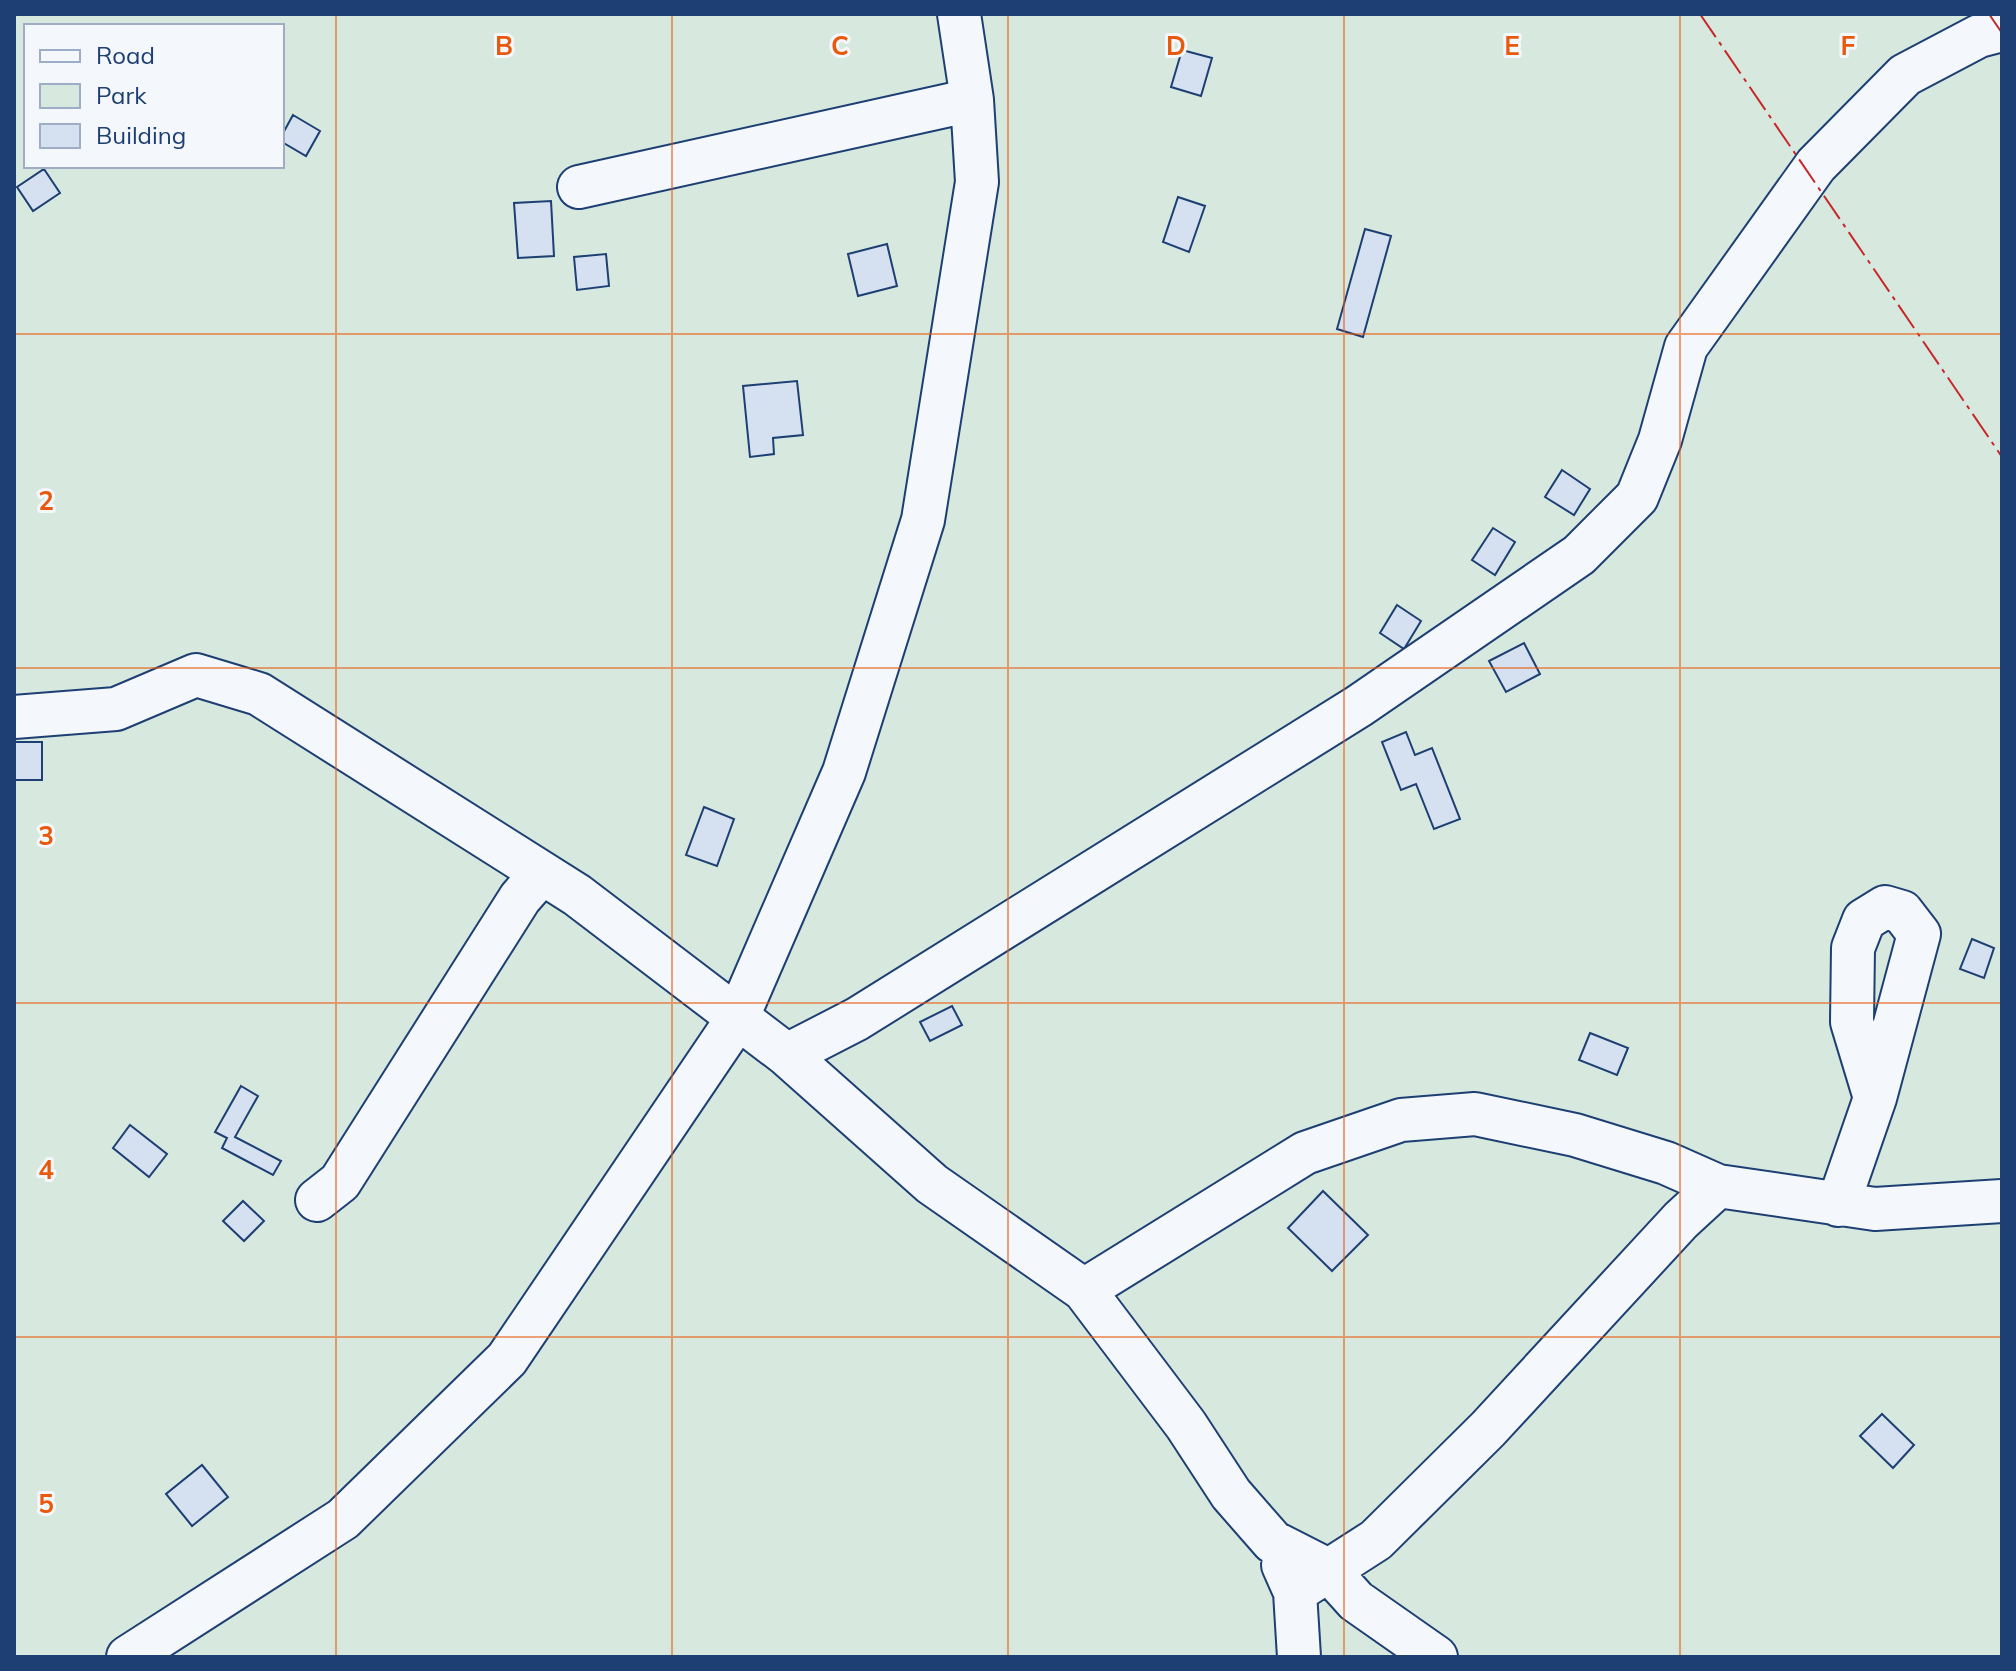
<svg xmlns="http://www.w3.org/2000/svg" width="2016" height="1671" font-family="Mulish,sans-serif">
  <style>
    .green { fill: #d7e8df; stroke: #687fa3; stroke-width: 2; fill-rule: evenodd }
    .building { fill: #d5e0f0; stroke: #1d3f73; stroke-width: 2 }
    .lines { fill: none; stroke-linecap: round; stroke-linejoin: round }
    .minor-casing { stroke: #1d3f73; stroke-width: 46 }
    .minor { stroke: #f4f7fb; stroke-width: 42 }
    .power { stroke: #c62828; stroke-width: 2; stroke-dasharray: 28 6 4 6; stroke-linecap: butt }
    .grid { fill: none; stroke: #e8590c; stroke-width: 2; stroke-opacity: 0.55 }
    .grid-label { font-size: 26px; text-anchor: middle; font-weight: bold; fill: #e8590c; stroke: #f4f7fb; stroke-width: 6; stroke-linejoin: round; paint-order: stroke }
  </style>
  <rect width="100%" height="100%" fill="#f4f7fb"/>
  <path class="green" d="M14 14H2002V1657H14ZM26 26H282V166H26Z"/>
  <path class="building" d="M1182 50 1212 58 1201 96 1171 87Z
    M293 115 320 131 306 156 282 142V135Z
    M44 169 60 193 33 211 17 187Z
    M1178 197 1205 206 1189 252 1163 242Z
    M551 201 554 256 518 258 514 203Z
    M1365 229 1391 236 1363 337 1337 329Z
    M887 244 897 286 858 296 848 254Z
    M606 254 609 286 577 290 574 257Z
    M797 381 803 435 773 438 774 454 750 457 743 386Z
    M1562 470 1590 489 1574 515 1545 497Z
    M1493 528 1515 542 1495 575 1472 560Z
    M1397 605 1421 621 1404 649 1380 633Z
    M1524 643 1540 674 1506 692 1489 661Z
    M1406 732 1415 755 1432 748 1460 819 1434 829 1416 784 1401 790 1382 742Z
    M14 742H42V780H14Z
    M704 807 734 819 717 866 686 855Z
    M1972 939 1994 948 1984 978 1960 969Z
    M952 1006 962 1025 930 1041 920 1022Z
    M1590 1033 1628 1048 1617 1075 1579 1060Z
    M241 1086 258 1096 235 1137 281 1161 273 1175 222 1148 227 1138 215 1132Z
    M130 1125 167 1154 149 1177 113 1148Z
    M1323 1191 1368 1235 1332 1271 1288 1228Z
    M243 1201 264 1221 244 1241 223 1221Z
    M1882 1414 1914 1445 1893 1468 1860 1436Z
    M202 1465 228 1497 192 1526 166 1494Z"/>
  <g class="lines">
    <defs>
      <path id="minor" d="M579 187 972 100
        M14 717 116 709 196 675 259 694 577 895 787 1055 932 1184 1084 1290 1186 1425 1231 1494 1273 1542 1328 1570 1356 1601 1436 1657
        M787 1055 857 1019 1359 706 1579 555 1637 497 1660 440 1686 347 1816 165 1905 75 1979 36 2002 30
        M317 1200 340 1182 520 898 542 873
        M1838 1205 1875 1098 1919 934 1902 912 1885 907 1864 920 1853 948 1852 1022 1875 1098
        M1084 1290 1305 1153 1401 1120 1475 1114 1575 1135 1666 1163 1718 1186
        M1283 1565 1295 1592 1299 1657
        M1295 1592 1376 1540 1488 1429 1681 1220 1718 1186 1875 1209 2002 1201
        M128 1657 343 1519 507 1359 737 1019 844 772 923 520 977 182 972 100 959 14"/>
    </defs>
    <use href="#minor" class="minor-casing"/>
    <use href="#minor" class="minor"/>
    <path class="power" d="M1700 14 2002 457
      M1989 14 2002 33"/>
  </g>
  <path class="grid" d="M336 14V1657M672 14V1657M1008 14V1657M1344 14V1657M1680 14V1657M14 334H2002M14 668H2002M14 1003H2002M14 1337H2002"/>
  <g class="grid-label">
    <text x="504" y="55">B</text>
    <text x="840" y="55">C</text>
    <text x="1176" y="55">D</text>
    <text x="1512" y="55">E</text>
    <text x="1848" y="55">F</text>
    <text x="46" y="510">2</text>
    <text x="46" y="845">3</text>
    <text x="46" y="1179">4</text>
    <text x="46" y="1513">5</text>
  </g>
  <rect width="2016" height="1671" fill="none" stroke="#1d3f73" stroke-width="32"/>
  <rect x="24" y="24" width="260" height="144" fill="#f4f7fb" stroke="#9eadc5" stroke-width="2"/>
  <rect x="40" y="50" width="40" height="12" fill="#f4f7fb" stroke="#9eadc5" stroke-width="2"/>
  <text x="96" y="64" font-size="24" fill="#1d3f73">Road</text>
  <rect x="40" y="84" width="40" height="24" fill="#d7e8df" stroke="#9eadc5" stroke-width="2"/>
  <text x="96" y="104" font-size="24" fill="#1d3f73">Park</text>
  <rect x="40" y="124" width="40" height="24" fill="#d5e0f0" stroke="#9eadc5" stroke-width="2"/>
  <text x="96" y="144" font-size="24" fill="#1d3f73">Building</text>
</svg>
